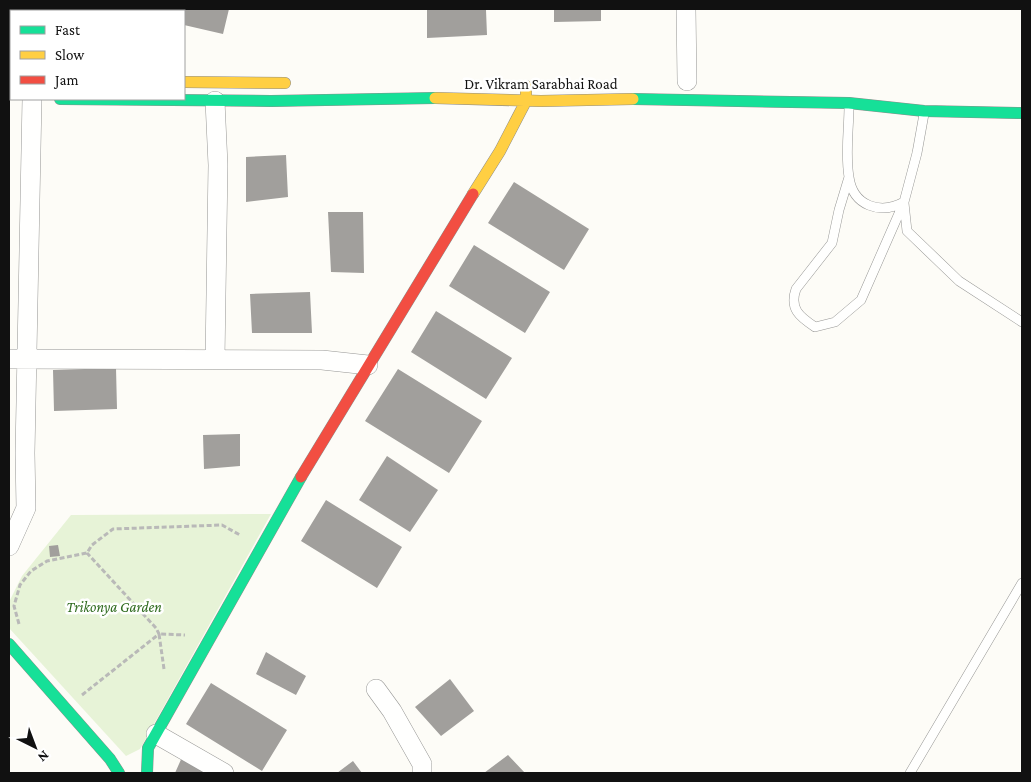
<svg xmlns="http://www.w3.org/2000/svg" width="1031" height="782" font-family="'Crimson Pro',serif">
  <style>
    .green { fill: #e7f3d7 }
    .building { fill: #a19f9c }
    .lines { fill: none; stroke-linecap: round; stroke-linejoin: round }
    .lane-casing { stroke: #979795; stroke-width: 10 }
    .street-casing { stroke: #979795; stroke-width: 20 }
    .fast-casing { stroke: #8e8d8b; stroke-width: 12 }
    .slow-casing { stroke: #8e8d8b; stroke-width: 12 }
    .jam-casing { stroke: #8e8d8b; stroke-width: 12 }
    .path { stroke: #b9b9b8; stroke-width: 3; stroke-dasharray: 5 2.5; stroke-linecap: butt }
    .lane { stroke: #fffffe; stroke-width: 9 }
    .street { stroke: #fffffe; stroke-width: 19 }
    .fast { stroke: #16e098; stroke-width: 11 }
    .slow { stroke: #ffcf43; stroke-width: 11 }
    .jam { stroke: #f24e42; stroke-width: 11 }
    .labels { text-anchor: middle; stroke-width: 5; stroke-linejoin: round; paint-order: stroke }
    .street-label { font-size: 15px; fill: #111; stroke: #fff }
    .park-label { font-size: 15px; font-style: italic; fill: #2f6b1f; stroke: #fff }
  </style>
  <rect width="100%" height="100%" fill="#fdfcf7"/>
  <path class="green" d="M271 514 140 749 126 756 9 628V602L22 576 71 515Z"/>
  <path class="building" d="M171 9H229L223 34 184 25V11H171Z
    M554 9H601V21L554 22Z
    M427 10H486L487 35 427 38Z
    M286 155 288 197 246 202V157Z
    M514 182 589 229 564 270 488 223Z
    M328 212H363L364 273 331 272Z
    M474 245 550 292 525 333 449 286Z
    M310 292 312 333H252L250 294Z
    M436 311 512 358 486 399 411 352Z
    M116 368 117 409 54 411 53 370Z
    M398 369 482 421 449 473 365 421Z
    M240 434V466L204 469 203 435Z
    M387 456 438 490 410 532 359 500Z
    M326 500 402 547 377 588 301 541Z
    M58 545 60 556 50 557 49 546Z
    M266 652 306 676 296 695 256 674Z
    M450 679 474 711 441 736 415 707Z
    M211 683 287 730 262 771 186 724Z
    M183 755 213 773H175Z
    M508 755 525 773H484Z
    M353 761 362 773H337Z"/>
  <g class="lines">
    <defs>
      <path id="lane" d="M849 106C849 129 845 154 849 177 853 206 880 215 904 202
        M849 177 839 210 832 243 796 289C789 309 800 317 815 327L835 322 861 300 904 202 917 153 924 114
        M904 203 907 231 959 281 1022 322
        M910 773 1022 583"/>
      <path id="street" d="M686 9 687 81
        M150 11V9
        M9 359 322 360 368 365
        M215 359 218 165 215 101
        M9 546 26 508 25 453 32 99
        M376 689 392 711 422 764V773
        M156 734 224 773"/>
      <path id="fast" d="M60 99 271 101 435 98
        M633 99 849 103 924 111 1022 113
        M9 644 110 759 119 773
        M147 773 148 748 301 477"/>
      <path id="slow" d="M9 80H11
        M184 82 285 83
        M435 98 541 101 633 99
        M473 194 500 151 526 101V86"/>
      <path id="jam" d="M301 477 473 194"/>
    </defs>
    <use href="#lane" class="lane-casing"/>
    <use href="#street" class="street-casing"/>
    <use href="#fast" class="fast-casing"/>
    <use href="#slow" class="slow-casing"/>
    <use href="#jam" class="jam-casing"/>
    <path class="path" d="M19 624 14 606 20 585 31 571 47 561 87 553 92 545 113 529 222 525 240 535
      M164 669 159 634 185 635
      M82 695 159 634 156 628 87 553"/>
    <use href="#lane" class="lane"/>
    <use href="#street" class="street"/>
    <use href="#fast" class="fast"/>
    <use href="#slow" class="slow"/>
    <use href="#jam" class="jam"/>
  </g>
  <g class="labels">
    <g class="street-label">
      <text x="541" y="89">Dr. Vikram Sarabhai Road</text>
    </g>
    <g class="park-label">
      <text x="114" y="612">Trikonya Garden</text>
    </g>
  </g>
  <rect width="1031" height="782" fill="none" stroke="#111111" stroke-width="20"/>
  <rect x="10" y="10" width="175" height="90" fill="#ffffff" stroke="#a0a0a0"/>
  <rect x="20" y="26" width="25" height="8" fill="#16e098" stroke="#a0a0a0"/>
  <text x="55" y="35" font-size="15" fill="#111111">Fast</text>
  <rect x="20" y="51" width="25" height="8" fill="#ffcf43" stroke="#a0a0a0"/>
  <text x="55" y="60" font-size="15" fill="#111111">Slow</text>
  <rect x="20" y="76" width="25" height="8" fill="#f24e42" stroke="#a0a0a0"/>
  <text x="55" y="85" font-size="15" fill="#111111">Jam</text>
  <g transform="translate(35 747) rotate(138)" stroke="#ffffff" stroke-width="4" paint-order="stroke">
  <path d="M0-4L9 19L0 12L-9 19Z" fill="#111111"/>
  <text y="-8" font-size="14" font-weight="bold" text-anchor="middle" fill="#111111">N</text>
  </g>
</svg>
